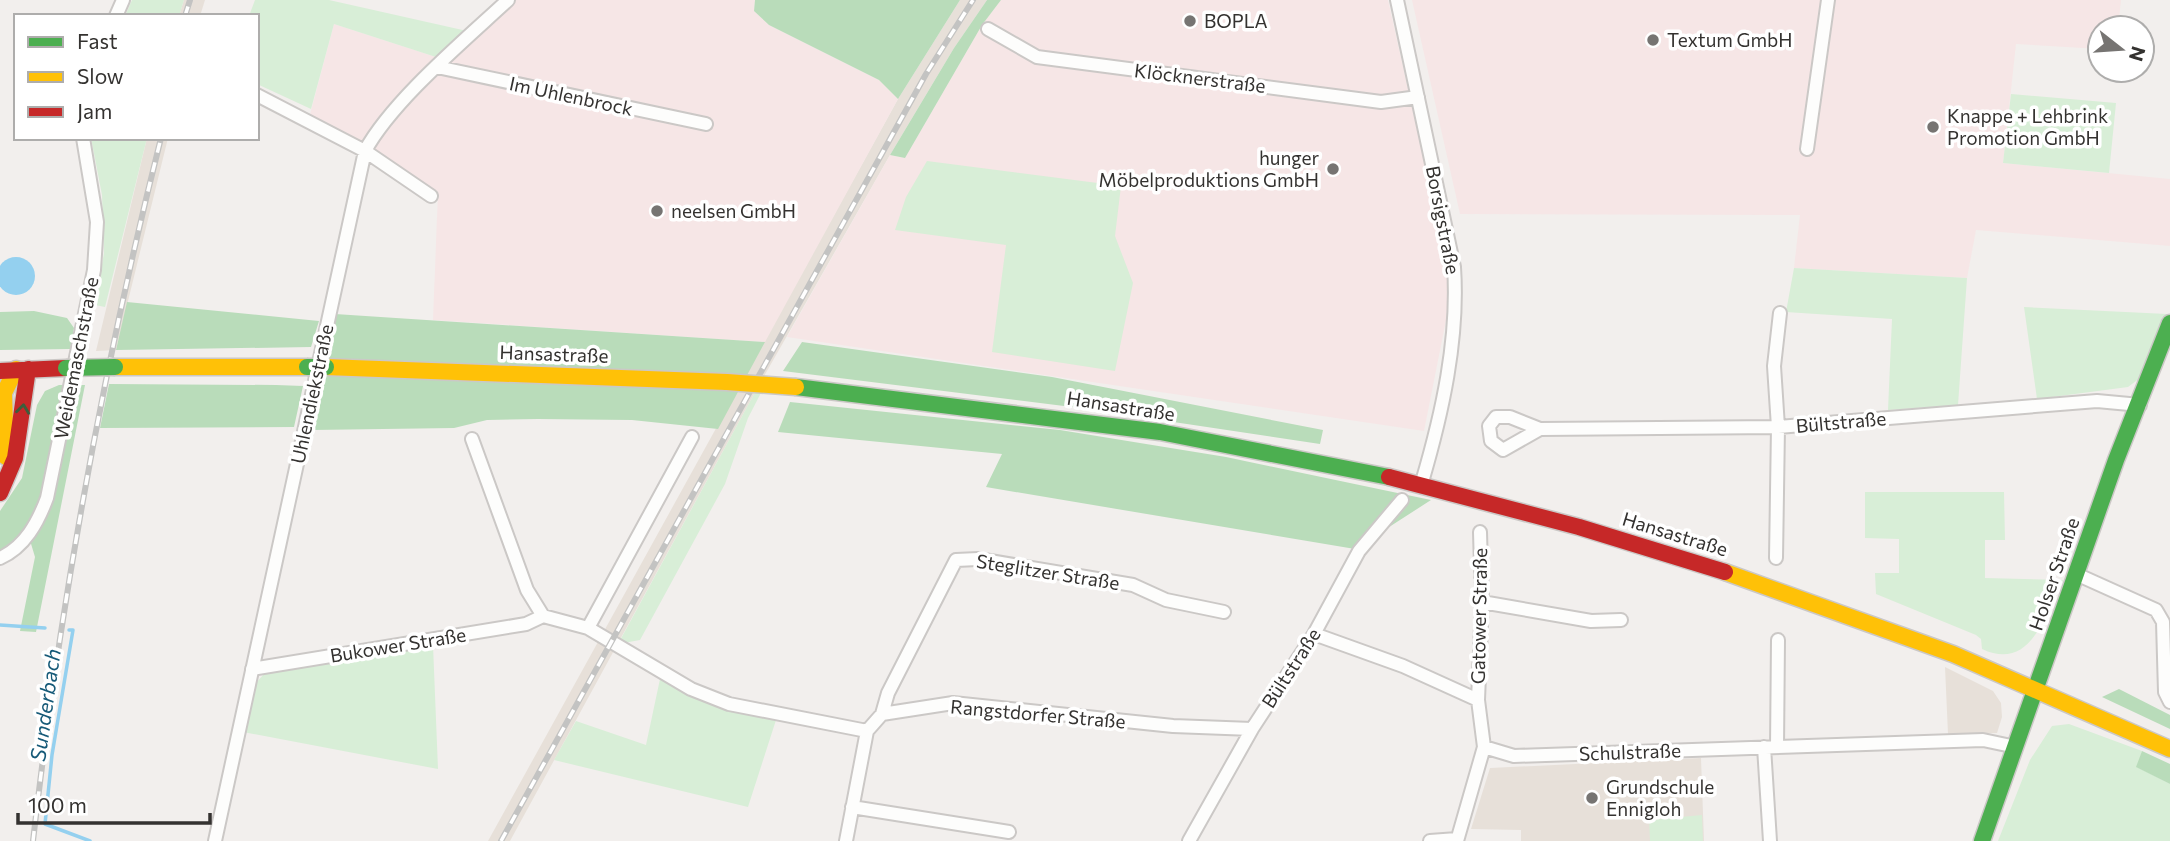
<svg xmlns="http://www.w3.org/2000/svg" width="2170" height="841" font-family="Commissioner,sans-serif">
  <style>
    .built { fill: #e7e0d9 }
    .industrial { fill: #f6e6e6 }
    .green { fill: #d8eed7 }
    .forest { fill: #b9dcba }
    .water { fill: #94d0ef }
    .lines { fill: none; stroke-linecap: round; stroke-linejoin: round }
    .stream { stroke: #94d0ef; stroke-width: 3.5 }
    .street-casing { stroke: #cbc8c6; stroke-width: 16 }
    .fast-casing { stroke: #cbc8c6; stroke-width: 19 }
    .slow-casing { stroke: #cbc8c6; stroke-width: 19 }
    .jam-casing { stroke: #cbc8c6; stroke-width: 19 }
    .street { stroke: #fdfdfc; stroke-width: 12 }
    .fast { stroke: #4caf50; stroke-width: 16 }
    .slow { stroke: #ffc107; stroke-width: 16 }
    .jam { stroke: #c62828; stroke-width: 16 }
    .rail-casing { stroke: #c3c3c2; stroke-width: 6 }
    .rail { stroke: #fff; stroke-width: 3.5; stroke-dasharray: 10; stroke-linecap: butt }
    .fast-bridge-casing { stroke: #cbc8c6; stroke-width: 19; stroke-linecap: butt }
    .slow-bridge-casing { stroke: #cbc8c6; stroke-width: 19; stroke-linecap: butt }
    .fast-bridge { stroke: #4caf50; stroke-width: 16 }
    .slow-bridge { stroke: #ffc107; stroke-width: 16 }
    .oneway { stroke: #3c5e3b }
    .poi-dot { fill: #767472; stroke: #fff; stroke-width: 2.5 }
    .labels { text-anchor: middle; stroke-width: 7; stroke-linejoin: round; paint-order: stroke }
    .poi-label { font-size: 19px; fill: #343230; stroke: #fff; text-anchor: start }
    .street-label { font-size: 19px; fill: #343230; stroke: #fff }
    .water-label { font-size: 21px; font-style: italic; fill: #165a78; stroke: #fff }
  </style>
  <rect width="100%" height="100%" fill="#f2efed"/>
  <path class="built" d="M184 0H205L200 16H179Z
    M960 0H987L954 48 890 155 759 385 510 841H488L898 99Z
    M147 138H168L116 350 96 351Z
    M1945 667 1993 691 2001 703 2002 717 1997 733 1948 734Z
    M1701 758 1704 841H1521V830L1471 829 1490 768Z"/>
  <path class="industrial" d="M498 0H755L754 11 769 25 879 80 898 99 765 342 433 320 438 192 397 167 350 150 307 126 334 24 439 58Z
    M1001 0H1388L1449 272 1450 300 1424 431 787 337 890 155 905 158 982 25Z
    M1412 0H2121L2118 28H2100V49L2016 44 2003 163 2170 179V246L1976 230 1967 278 1794 268 1800 215 1460 214Z"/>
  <path class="green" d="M132 0H184L179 16H125Z
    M255 0H329L467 31 439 58 334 24 311 109 257 84V16H249Z
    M2011 94 2116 103 2109 173 2003 163Z
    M91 138H147L105 307 95 305 104 253 102 195Z
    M927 161 1121 186 1115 236 1133 283 1115 371 992 352 1006 245 895 230 906 197Z
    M1794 268 1967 278 1958 405 1888 410 1892 319 1786 312Z
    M2024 307 2167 314 2140 378 2128 387 2037 399Z
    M759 385H765L748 418 725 484 640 640 618 644Z
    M1865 492H2004L2005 540H1985V578L2063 580C2045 615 2031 672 1982 649L1981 639 1976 635 1876 594 1875 573H1899V539L1865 538Z
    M433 645 438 769 243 732 255 684 264 674Z
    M660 679C698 700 734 713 776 720L748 807 554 760 576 721 646 745Z
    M2069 724 2142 751 2137 767 2170 784V841H1998L2030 760 2052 726Z
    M1702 815 1703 841H1650L1649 820Z"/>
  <path class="forest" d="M755 0H960L898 99 879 80 769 25 754 11Z
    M987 0H1001L982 25 905 158 890 155 954 48Z
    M127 302 319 321 311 347 116 350Z
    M34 311 67 318 74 328 70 349 0 350V312Z
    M335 314 765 342 718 429 632 420 538 419 487 420 454 428 312 430Z
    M802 342 1052 377 1323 430 1320 444 1080 408 783 371Z
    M109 384 276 385 303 386 294 427 100 428Z
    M59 385H85L36 632 20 631 35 557 26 527 12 544 0 551V511L22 478 37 405 45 391Z
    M790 402 1060 430 1226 457 1431 500 1355 549 986 487 1002 454 778 432Z
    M2119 689 2170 715V729L2102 697Z
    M2142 751 2170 764V784L2136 767Z"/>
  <path class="water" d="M-3 276a19 19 0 1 1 38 0a19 19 0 1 1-38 0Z"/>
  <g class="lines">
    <path class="stream" d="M0 625 45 628
      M69 630H73L52 755 45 824 90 841"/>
    <defs>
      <path id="street" d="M1397 0 1454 267C1459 339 1442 414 1422 482
        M116 16 123 0
        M988 29 1037 57 1381 102 1418 97
        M437 67 706 124
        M257 95 365 151 431 196
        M1807 149 1828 0
        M1540 429 1510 417H1496L1489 426 1491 441 1503 450 1540 429 1778 427 2097 401 2140 405
        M472 439 527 590 543 616 588 628 691 689 729 704 867 731
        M0 558C25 547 38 522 47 498L94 270 97 222 83 138
        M1776 558 1778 427 1774 366 1780 313
        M2076 574 2156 610 2163 622 2165 692 2170 702
        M1482 602 1591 621 1621 620
        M588 628 692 437
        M1314 634 1403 666 1478 700
        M252 669 526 624 543 616
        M882 714 888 693 956 560 978 559 1133 585 1166 600 1224 612
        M1484 747 1514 756 1983 740 2016 747
        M1764 747 1770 841
        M1777 747 1778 640
        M852 807 1009 832
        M215 841 365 151C392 101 465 40 508 0
        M846 841 867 731 882 714 953 703 1173 726 1252 729
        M1189 841 1252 729 1314 634 1359 551 1402 500
        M1430 841 1457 839
        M1457 841 1484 747 1478 700 1482 602 1480 532"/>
      <path id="fast" d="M796 387 1160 432 1389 477
        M1982 841 2116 460 2170 323"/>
      <path id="slow" d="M115 367H307
        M326 367 727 382
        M6 457 4 393 16 369
        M1725 572 1953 654 2170 749"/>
      <path id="jam" d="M0 371 66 368
        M1389 477 1579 527 1725 572
        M0 493 15 458 28 369"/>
    </defs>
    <use href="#street" class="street-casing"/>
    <use href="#fast" class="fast-casing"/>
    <use href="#slow" class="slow-casing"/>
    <use href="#jam" class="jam-casing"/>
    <use href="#street" class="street"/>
    <use href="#fast" class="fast"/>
    <use href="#slow" class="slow"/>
    <use href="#jam" class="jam"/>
    <defs>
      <path id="rail" d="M185 16 190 0
        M33 841C60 604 103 369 161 138
        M501 841 926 74 973 0"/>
    </defs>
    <use href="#rail" class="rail-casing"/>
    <use href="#rail" class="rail"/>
    <defs>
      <path id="fast-bridge" d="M307 367H326
        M66 368 115 367"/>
      <path id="slow-bridge" d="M727 382 796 387"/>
    </defs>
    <use href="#fast-bridge" class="fast-bridge-casing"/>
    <use href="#slow-bridge" class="slow-bridge-casing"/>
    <use href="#fast-bridge" class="fast-bridge"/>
    <use href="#slow-bridge" class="slow-bridge"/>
  </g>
  <defs><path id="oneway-chevron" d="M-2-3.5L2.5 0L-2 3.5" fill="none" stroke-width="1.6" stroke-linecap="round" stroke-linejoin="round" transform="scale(1.75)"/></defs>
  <use class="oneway" href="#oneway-chevron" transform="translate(23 409) rotate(-83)"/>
  <g class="poi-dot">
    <circle cx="1190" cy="21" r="7"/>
    <circle cx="1653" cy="40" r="7"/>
    <circle cx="1933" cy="127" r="7"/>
    <circle cx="1333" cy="169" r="7"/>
    <circle cx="657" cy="211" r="7"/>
    <circle cx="1592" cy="798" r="7"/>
  </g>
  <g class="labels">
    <g class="poi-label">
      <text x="1204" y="28">BOPLA</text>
      <text x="1667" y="47">Textum GmbH</text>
      <text x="1947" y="123">Knappe + Lehbrink<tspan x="1947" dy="22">Promotion GmbH</tspan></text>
      <text x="1319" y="165" text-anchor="end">hunger<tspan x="1319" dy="22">Möbelproduktions GmbH</tspan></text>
      <text x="671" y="218">neelsen GmbH</text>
      <text x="1606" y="794">Grundschule<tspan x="1606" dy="22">Ennigloh</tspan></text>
    </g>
    <g class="street-label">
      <text transform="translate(1200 78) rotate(7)" y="7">Klöcknerstraße</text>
      <text transform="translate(571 96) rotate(12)" y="7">Im Uhlenbrock</text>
      <text transform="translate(1443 220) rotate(79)" y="7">Borsigstraße</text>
      <text transform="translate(554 354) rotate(2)" y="7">Hansastraße</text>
      <text transform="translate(76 358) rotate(-79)" y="7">Weidemaschstraße</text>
      <text transform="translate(312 394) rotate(-78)" y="7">Uhlendiekstraße</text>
      <text transform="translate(1121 406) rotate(9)" y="7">Hansastraße</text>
      <text transform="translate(1841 422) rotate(-5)" y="7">Bültstraße</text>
      <text transform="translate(1675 534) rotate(17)" y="7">Hansastraße</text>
      <text transform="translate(1048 572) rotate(9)" y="7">Steglitzer Straße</text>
      <text transform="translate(2054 574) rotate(-71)" y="7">Holser Straße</text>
      <text transform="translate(1479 616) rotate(-89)" y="7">Gatower Straße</text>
      <text transform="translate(398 645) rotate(-9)" y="7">Bukower Straße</text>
      <text transform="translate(1291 668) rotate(-57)" y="7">Bültstraße</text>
      <text transform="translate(1038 714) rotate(5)" y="7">Rangstdorfer Straße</text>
      <text transform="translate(1630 752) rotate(-2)" y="7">Schulstraße</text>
    </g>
    <g class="water-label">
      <text transform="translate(46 705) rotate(-82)" y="7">Sunderbach</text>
    </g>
  </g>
  <rect x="14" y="14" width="245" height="126" fill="#ffffff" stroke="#aeadac" stroke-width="2"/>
  <rect x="28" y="37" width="35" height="10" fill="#4caf50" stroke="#aeadac" stroke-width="2"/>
  <text x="77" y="49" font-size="21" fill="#343230">Fast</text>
  <rect x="28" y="72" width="35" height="10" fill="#ffc107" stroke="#aeadac" stroke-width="2"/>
  <text x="77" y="84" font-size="21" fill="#343230">Slow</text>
  <rect x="28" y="107" width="35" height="10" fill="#c62828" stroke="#aeadac" stroke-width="2"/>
  <text x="77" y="119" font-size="21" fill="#343230">Jam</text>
  <g transform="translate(2121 49) rotate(107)"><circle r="33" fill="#ffffff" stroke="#aeadac" stroke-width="2"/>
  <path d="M0-5L12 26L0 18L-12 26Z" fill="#767472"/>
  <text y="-10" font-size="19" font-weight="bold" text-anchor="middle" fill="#343230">N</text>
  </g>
  <path d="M18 813v10h192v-10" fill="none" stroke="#343230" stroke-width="3.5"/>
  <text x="28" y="813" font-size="21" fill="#343230" stroke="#ffffff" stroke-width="5" paint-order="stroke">100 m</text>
</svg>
